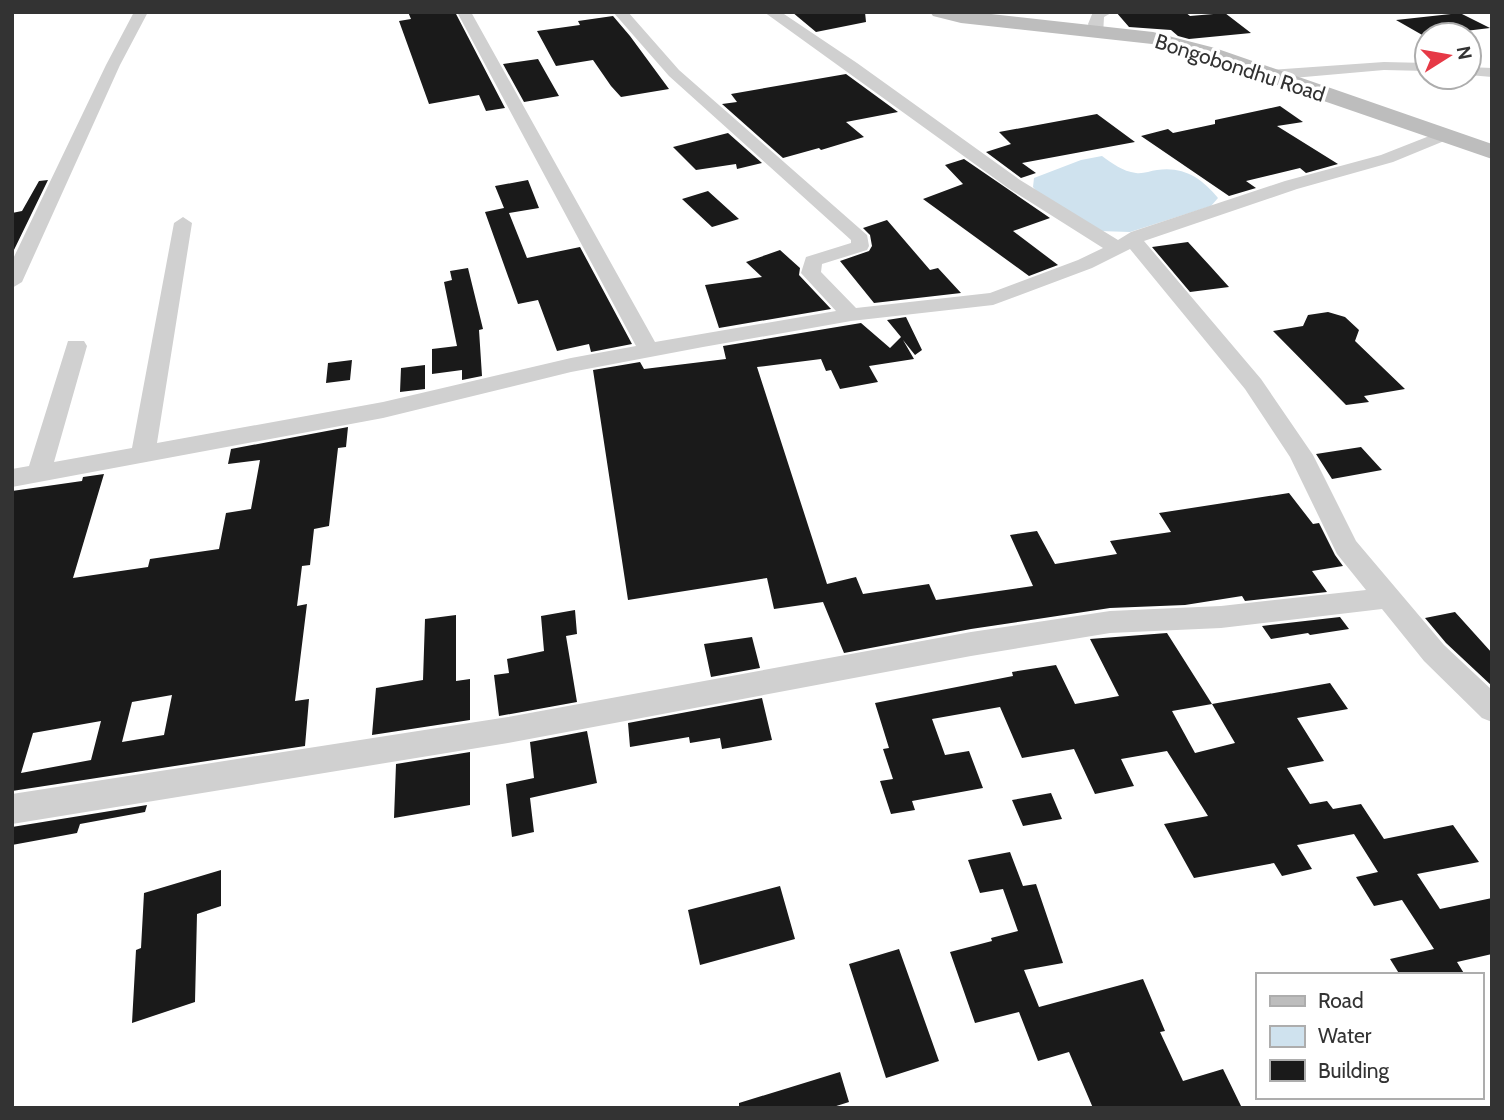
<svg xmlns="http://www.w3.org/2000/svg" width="1504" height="1120" font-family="Cabin,sans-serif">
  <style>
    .water { fill: #cfe2ee }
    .building { fill: #1a1a1a; fill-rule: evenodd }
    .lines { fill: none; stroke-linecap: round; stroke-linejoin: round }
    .street { fill: #d0d0d0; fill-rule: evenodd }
    .secondary { fill: #bdbdbd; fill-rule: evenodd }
    .labels { text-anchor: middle; stroke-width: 7; stroke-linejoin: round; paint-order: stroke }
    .far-street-label { font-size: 21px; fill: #333; stroke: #fff }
  </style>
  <rect width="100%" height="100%" fill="#fff"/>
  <path class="water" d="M1102 156C1113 164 1122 171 1136 173 1143 174 1150 171 1157 170 1183 166 1202 178 1218 198L1211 206 1130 232 1099 231 1038 193 1033 187 1034 178 1081 160Z"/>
  <path class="building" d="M408 12H455L505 108 486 111 479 95 429 104 399 21 411 19Z
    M792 12H865L866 22 816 32Z
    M1116 12H1185L1190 16 1225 13 1251 33 1189 39 1178 36 1171 30 1129 27Z
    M1460 13 1490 28 1424 36 1396 20Z
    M613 16 630 36 669 89 621 97 611 86 593 60 556 66 537 31 580 25 578 21Z
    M538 59 559 96 524 102 503 64Z
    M846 74 898 112 846 122 864 137 821 150 819 148 783 158 722 104 737 102 731 94Z
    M1280 106 1303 122 1277 126 1338 164 1306 173 1300 168 1246 181 1256 188 1229 196 1141 136 1168 129 1173 133 1215 124V120Z
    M1097 114 1135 142 1022 163 1036 173 1021 178 986 152 1011 144 999 132Z
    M728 133 762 163 737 169 736 164 696 170 673 147Z
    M964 159 1050 218 1013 231 1058 265 1029 276 923 199 963 184 945 165Z
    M48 180 12 254V213L22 211 39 181Z
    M528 180 539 208 509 213 527 258 580 247 632 344 591 352 589 344 557 351 538 300 518 304 485 212 504 208 495 186Z
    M708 191 739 219 712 227 682 199Z
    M887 220 930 270 938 268 961 293 874 303 840 261 869 251 872 246 870 235 863 228Z
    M1188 242 1211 267 1229 287 1190 292 1152 247Z
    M780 250 800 268 799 275 831 309 719 328 705 285 762 277 746 262Z
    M468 268 483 329 479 330 482 376 462 380V370L432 374V349L457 346 444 282 452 280 450 271Z
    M1328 312 1345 317 1359 330 1355 341 1405 389 1364 396 1369 402 1346 405 1273 331 1303 326 1308 315Z
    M906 317 922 350 915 355 903 340 914 359 869 366 878 382 840 389 831 370 826 371 821 359 757 367 827 584 856 577 863 594 929 584 936 600 1033 586 1010 535 1037 531 1055 564 1117 554 1110 541 1171 532 1159 513 1289 493 1313 524 1319 523 1335 555 1343 566 1312 571 1327 592 1245 601 1242 596 1185 605 1110 608 971 629 844 653 823 602 774 609 767 578 628 600 593 370 640 362 644 369 726 359 723 346 861 323 890 348 901 337 887 320Z
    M352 360 350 380 326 383 328 363Z
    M425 365V389L400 392 401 368Z
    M348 427 346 447 338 448 329 526 314 529 310 565 302 566 297 606 307 604 295 701 309 699 305 746 12 791V491L82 481 83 477 104 474 73 578 148 567 150 559 219 549 226 513 251 509 260 460 228 464 231 449ZM172 695 164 735 122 742 132 702ZM101 721 91 760 21 773 33 733Z
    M1361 447 1382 470 1332 479 1316 454Z
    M575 610 577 634 566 636 577 702 499 716 494 675 509 673 507 659 544 651 541 616Z
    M1455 612 1492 653V686L1446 643 1425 618Z
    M456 615V681L470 679V720L372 735 376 688 423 680 425 619Z
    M1340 617 1349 629 1310 635 1308 633 1271 639 1262 626Z
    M1167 633 1212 704 1172 711 1195 753 1235 743 1212 704 1330 683 1348 709 1297 718 1324 761 1287 768 1310 804 1327 801 1333 809 1361 804 1384 839 1453 825 1479 862 1417 874 1440 909 1492 898V954L1457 962 1465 975H1400L1390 959 1434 949 1402 900 1374 906 1356 877 1378 872 1354 834 1297 845 1312 869 1282 876 1274 863 1194 878 1164 824 1208 816 1167 751 1121 759 1134 786 1095 794 1074 749 1022 758 1000 707 932 719 945 755 969 751 983 788 912 801 915 810 891 814 880 781 893 779 883 749 889 748 875 703 1013 676 1012 672 1056 665 1075 704 1119 696 1090 639Z
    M752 637 760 668 711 677 704 644Z
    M762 698 772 740 722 749 720 738 690 743 689 737 630 747 628 723Z
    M587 731 597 783 530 798 534 832 512 837 506 784 534 778 530 742Z
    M470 752V805L394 818 396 764Z
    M1051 793 1062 819 1023 826 1012 800Z
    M147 805 145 812 80 824 77 833 12 845V827Z
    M1010 852 1023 886 1036 884 1063 963 1024 970 1039 1007 1143 979 1165 1031 1160 1032 1183 1081 1223 1069 1242 1108H1093L1069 1052 1038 1061 1019 1012 975 1023 950 952 992 941 991 938 1018 931 1003 889 980 893 968 860Z
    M221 870V906L197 914 195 1002 132 1023 136 950 141 948 144 893Z
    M780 886 795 939 700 965 688 910Z
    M899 949 939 1061 886 1078 849 964Z
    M840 1072 849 1102 830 1108H739V1103Z"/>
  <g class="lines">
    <path class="street" d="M134 12H148L120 65 22 282 12 288V261L106 65Z
      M457 12H471L655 342 836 311 801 273 806 257 851 243V240L669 76 613 12H628L679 70 867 235 869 246 867 250 822 264 821 272 856 308 990 293 1078 260 1103 248 1008 188 764 12H781L857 63 1020 180 1118 240 1131 232 1285 181 1381 155 1437 133H1449L1451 136 1449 139 1393 162 1297 189 1144 241 1261 379 1313 455 1356 541 1444 645 1492 690V722L1482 718 1424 661 1382 609 1221 628 1110 633 971 656 508 743 12 824V794L508 717 971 632 1110 611 1221 606 1366 590 1337 554 1290 457 1245 389 1130 249 1092 268 993 305 851 321 703 347 571 372 383 418 12 487V469L29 466 68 341H84L87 346 54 462 132 448 174 223 183 217 192 223 157 443 383 402 571 358 636 346Z
      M1093 12H1113L1104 17 1103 35 1098 36 1093 35 1088 24Z
      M1384 62 1427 63V71L1384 70 1269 80 1261 75 1269 70Z
      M1469 67 1492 68V77L1469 75Z"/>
    <path class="secondary" d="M930 12H973L1153 32 1215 48 1492 144V159L1199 58 1152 44 961 23 933 16Z"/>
  </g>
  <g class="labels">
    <g class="far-street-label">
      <text transform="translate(1240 68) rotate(18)" y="7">Bongobondhu Road</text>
    </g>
  </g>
  <rect width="1504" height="1120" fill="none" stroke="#333333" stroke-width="28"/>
  <rect x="1256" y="973" width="228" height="126" fill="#ffffff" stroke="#adadad" stroke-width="2"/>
  <rect x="1270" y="996" width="35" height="10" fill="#bdbdbd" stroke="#adadad" stroke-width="2"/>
  <text x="1318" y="1008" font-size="21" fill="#333333">Road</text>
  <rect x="1270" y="1026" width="35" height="21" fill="#cfe2ee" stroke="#adadad" stroke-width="2"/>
  <text x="1318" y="1043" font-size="21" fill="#333333">Water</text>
  <rect x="1270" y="1060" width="35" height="21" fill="#1a1a1a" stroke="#adadad" stroke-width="2"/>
  <text x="1318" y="1078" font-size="21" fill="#333333">Building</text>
  <g transform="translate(1448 56) rotate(79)"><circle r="33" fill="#ffffff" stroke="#adadad" stroke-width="2"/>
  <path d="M0-5L12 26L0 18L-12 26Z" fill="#e63946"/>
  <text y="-10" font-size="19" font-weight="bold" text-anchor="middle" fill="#333333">N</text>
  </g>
</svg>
